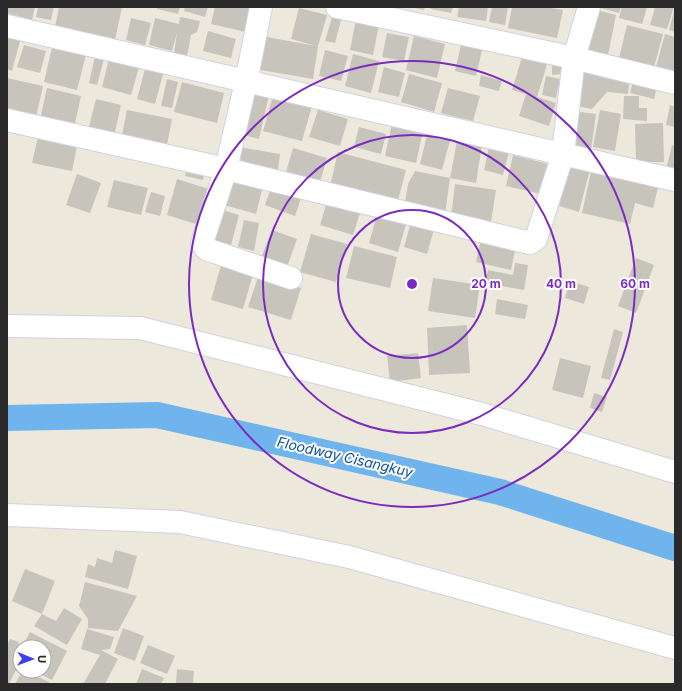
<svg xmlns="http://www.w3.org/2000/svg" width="682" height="691" font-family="Inter,sans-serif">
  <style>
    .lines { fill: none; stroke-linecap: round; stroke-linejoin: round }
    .canal { stroke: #6fb4ed; stroke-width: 26 }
    .building { fill: #c7c4bb }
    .minor-casing { stroke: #d1d1e3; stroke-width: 24 }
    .minor { stroke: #fff; stroke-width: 22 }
    .ring { fill: none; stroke: #7b2cbf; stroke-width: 2 }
    .labels { text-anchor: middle; stroke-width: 4; stroke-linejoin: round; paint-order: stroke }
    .water-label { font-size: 14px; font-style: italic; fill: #0e5099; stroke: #fff }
    .centre { fill: #7b2cbf; stroke: #fff; stroke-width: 2 }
    .ring-label { font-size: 12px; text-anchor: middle; font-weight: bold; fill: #7b2cbf; stroke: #fff; stroke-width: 4; stroke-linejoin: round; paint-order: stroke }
  </style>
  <rect width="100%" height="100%" fill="#ece8dc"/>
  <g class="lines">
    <path class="canal" d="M7 418 157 415 500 492 675 548"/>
  </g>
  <path class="building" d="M7 7H35L32 20 7 13Z
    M38 7H54L51 20 36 17Z
    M59 7H122L115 40 55 27Z
    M157 7H180L178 14 157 9Z
    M185 7H208L205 17 184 11Z
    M215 7H256L250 33 211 24Z
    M411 7H425L424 10Z
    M431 7H453L451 13 431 9Z
    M459 7H488L486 21 457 17Z
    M492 7H508L505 25 489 22Z
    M512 7H545L563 10 557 38 508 28Z
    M597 7H621L619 13Z
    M622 7H647L642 24 619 18Z
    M655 7H674L667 29 650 25Z
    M675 7V32L669 30Z
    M299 8 327 15 318 46 313 79 255 69 261 36 316 46 291 39Z
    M593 9 616 15 608 55 584 49Z
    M333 14 342 16 335 43 325 41Z
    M180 17 200 21 197 32 191 35 187 56 174 53 177 33 172 51 149 45 155 18 179 24Z
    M131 18 151 23 145 45 126 40Z
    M356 19 379 24 373 55 350 50Z
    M627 25 663 34 654 67 619 58Z
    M208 31 236 39 231 58 203 51Z
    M387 33 409 37 404 61 382 57Z
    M665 34 675 37V76L655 71Z
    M414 36 445 44 437 78 406 70Z
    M7 37 20 41 12 71 7 69Z
    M24 45 46 51 40 73 17 67Z
    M461 45 482 50 476 76 455 71Z
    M52 47 86 55 77 90 44 82Z
    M325 50 348 56 341 81 319 76Z
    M96 52 105 55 97 85 89 83Z
    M353 54 379 61 371 93 345 86Z
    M523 54 548 61 537 97 556 103 549 126 519 116 526 94 512 90Z
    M109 59 139 67 131 95 102 87Z
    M552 65H561L563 74 552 75Z
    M578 65 630 78 628 94 607 92 592 109 572 105Z
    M384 67 405 73 399 97 378 92Z
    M145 69 163 74 155 104 137 99Z
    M409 74 442 83 434 112 401 102Z
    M481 75 502 81 499 91 479 86Z
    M546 76 560 79 556 98 542 95Z
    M634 77 658 82 654 99 630 93Z
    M7 78 43 86 36 117 7 111Z
    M167 79 178 82 172 108 161 106Z
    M182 82 224 93 217 123 174 112Z
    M47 88 81 96 74 128 40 120Z
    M448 88 480 96 473 121 441 113Z
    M251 90 269 95 259 139 240 134Z
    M273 96 312 106 302 141 263 131Z
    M624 96H639V108H647V121L623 119Z
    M96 99 121 105 114 137 88 131Z
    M670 105 675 107V127L666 125Z
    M127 110 172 119 167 145 122 135Z
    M318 110 348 119 340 146 309 137Z
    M600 110 621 114 615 151 593 147Z
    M573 111 596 114 591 150 568 146Z
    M663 123 664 162H636L635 124Z
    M392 124 423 131 416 163 385 156Z
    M359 127 386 134 381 154 354 147Z
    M429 127 452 133 442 170 420 164Z
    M38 137 77 146 72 171 32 163Z
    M457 141 482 145 476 183 450 178Z
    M672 145 675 146V172L666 170Z
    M239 147 280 154 278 170 237 162Z
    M489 147 509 152 503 175 484 170Z
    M293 148 327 158 320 182 286 172Z
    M338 152 406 170 397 204 330 186Z
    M513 155 548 164 541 194 506 186Z
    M565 162 590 169 579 212 553 204Z
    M188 164 206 168 203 180 185 176Z
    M415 171 450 178 445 214 404 208 408 184Z
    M591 172 658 188 653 208 635 203 630 224 582 213Z
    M77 174 101 183 90 213 66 205Z
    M233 174 264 182 256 214 224 205Z
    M177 179 209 189 199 225 167 215Z
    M114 180 148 188 141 215 107 207Z
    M455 184 496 190 491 222 451 217Z
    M271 188 301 198 295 216 265 205Z
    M151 192 165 196 160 216 145 212Z
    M328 198 362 207 353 235 320 225Z
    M219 209 239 215 231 245 210 239Z
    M378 212 407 221 398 252 369 243Z
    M412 219 435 226 427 254 404 247Z
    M244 220 259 223 254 251 238 247Z
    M272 230 297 239 287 267 261 258Z
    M311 234 347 244 336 282 300 272Z
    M481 238 516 246 511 270 476 262Z
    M354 246 397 257 390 288 346 278Z
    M636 258 654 265 636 313 618 306Z
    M222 262 254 271 243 309 211 300Z
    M515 263 528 265 524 290 485 283 488 270 513 275Z
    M259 274 301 288 291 320 248 307Z
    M433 278 480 285 475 318 428 311Z
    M570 281 589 287 584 304 565 298Z
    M497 299 528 305 525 319 495 314Z
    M467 325 470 373 429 375 427 328Z
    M614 329 623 332 610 380 601 378Z
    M418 353 421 378 390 382 387 356Z
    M560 358 591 366 583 398 552 390Z
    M594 393 607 397 602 412 590 408Z
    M115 550 137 556 128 589 85 577 88 564 95 567 97 558 112 563Z
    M25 569 55 581 42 614 12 601Z
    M85 582 137 596 118 631 88 628V619L79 606Z
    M64 608 82 619 67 645 34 626 42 614 56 621Z
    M123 628 144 636 135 661 114 653Z
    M87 629 114 637 110 649 101 650 118 659 105 684H83L100 655 81 649Z
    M30 632 67 651 52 680 34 671H44V647H22Z
    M10 639 19 642 15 661 17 668 9 684H7V646Z
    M148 645 175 656 167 674 140 663Z
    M20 651V664L15 661Z
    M142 669 164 678 161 684H136Z
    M177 669 194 671 193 684 176 683Z
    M22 671H27L49 682 48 684H15Z"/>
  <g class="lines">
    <defs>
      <path id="minor" d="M261 7 246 82 226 169 202 243 206 249 291 278
        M337 7 574 58 675 83
        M7 26 675 180
        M7 120 226 169 530 243 536 239 563 154 574 58 589 7
        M7 326 140 328 482 414 675 472
        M7 515 180 522 349 557 675 648"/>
    </defs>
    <use href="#minor" class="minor-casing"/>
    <use href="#minor" class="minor"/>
  </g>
  <g class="ring">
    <circle cx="412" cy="284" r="74"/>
    <circle cx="412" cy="284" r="149"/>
    <circle cx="412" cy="284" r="223"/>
  </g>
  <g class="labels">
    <g class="water-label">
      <text transform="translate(345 457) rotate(13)" y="5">Floodway Cisangkuy</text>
    </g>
  </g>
  <circle cx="412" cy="284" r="6" class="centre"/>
  <g class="ring-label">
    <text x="486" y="288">20 m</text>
    <text x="561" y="288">40 m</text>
    <text x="635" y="288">60 m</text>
  </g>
  <rect width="682" height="691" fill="none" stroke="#2a2a2a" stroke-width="16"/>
  <g transform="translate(32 659) rotate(91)"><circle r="19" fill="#ffffff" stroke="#aaaaaa"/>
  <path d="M0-3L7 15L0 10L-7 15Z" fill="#3d3df8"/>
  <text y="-6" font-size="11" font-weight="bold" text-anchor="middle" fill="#2a2a2a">U</text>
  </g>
</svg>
